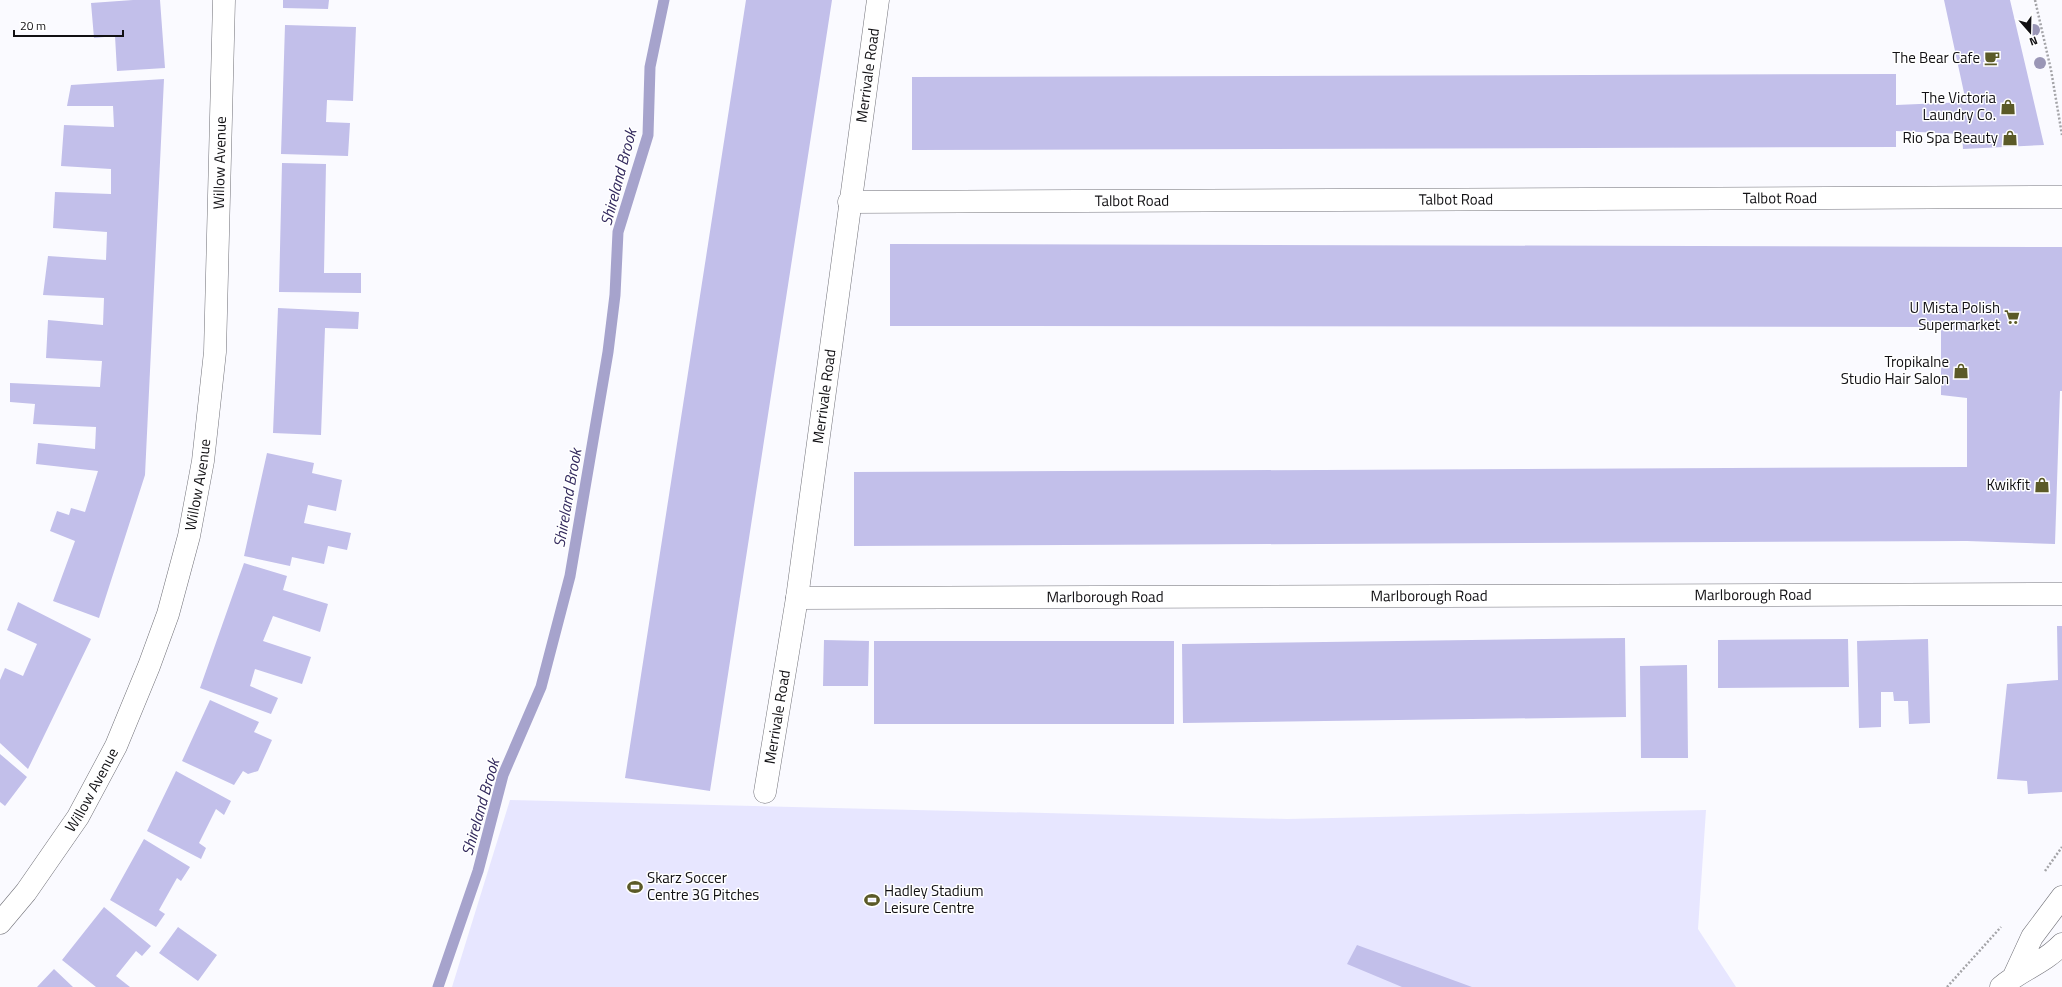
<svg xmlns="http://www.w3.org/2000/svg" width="2062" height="987" font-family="'Titillium Web',sans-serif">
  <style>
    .green { fill: #e7e6ff }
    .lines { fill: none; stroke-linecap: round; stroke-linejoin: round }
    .stream { stroke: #a6a3cc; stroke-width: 11 }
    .building { fill: #c2bfea }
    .minor-casing { stroke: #717178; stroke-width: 23 }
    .primary-casing { stroke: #717178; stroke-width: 23 }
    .path { stroke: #a4a4a8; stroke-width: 2.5; stroke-dasharray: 2 2; stroke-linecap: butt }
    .minor { stroke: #fff; stroke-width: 22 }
    .primary { stroke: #fff; stroke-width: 22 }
    .tree { fill: #9a96b6 }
    .labels { text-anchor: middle; stroke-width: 3; stroke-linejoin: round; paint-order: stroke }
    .poi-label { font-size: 15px; fill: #111013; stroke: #fff; text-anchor: end }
    .street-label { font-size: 15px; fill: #111013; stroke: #fff }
    .water-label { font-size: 16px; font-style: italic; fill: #32295d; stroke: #fff }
  </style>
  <rect width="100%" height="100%" fill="#fafaff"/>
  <path class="green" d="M510 800 1287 819 1706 810 1698 929 1736 987H452Z"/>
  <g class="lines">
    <path class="stream" d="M438 987 478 871 503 775 541 687 570 576 608 352 615 295 618 232 648 135 650 67 664 0"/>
  </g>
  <path class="building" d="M133 0H160L165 68 117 71 115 36 94 38 91 3Z
    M283 0H329L328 9 283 8Z
    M746 0H832L710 791 625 778Z
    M1944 0H2010L2044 145 1963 149 1962 134 1896 131V147L912 150V77L1896 74V105L1966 102Z
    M285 25 356 27 353 101 327 100 326 122 350 123 348 156 281 154Z
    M164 79 145 475 99 618 53 601 75 541 50 531 57 511 69 515 71 508 85 512 98 471 36 464 38 443 95 449 96 427 33 424 35 404 10 402V383L100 387 102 361 46 358 48 320 103 325 104 298 43 295 48 256 106 260 107 232 53 228 55 192 111 194V169L61 166 64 125 114 127 113 106H67L71 85Z
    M282 163 326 164 324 273H361V293L279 292Z
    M890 244 2062 247V391H2060L2055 544 1967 541 854 546V472L1967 467V398L1941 395V327L890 326Z
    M278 308 359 312 358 329 325 328 321 435 273 433Z
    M267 453 314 463 312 473 342 480 336 511 308 505 304 523 351 533 347 550 328 546 324 564 292 557 290 566 244 556Z
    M244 563 287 576 283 590 328 604 320 632 273 616 263 641 311 657 302 684 255 669 250 686 278 698 271 714 200 688Z
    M18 602 91 639 28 769 0 743V680L5 668 23 676 37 644 7 630Z
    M2057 626H2062V792L2028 794 2027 781 1997 779 2007 684 2058 680Z
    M1625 638 1626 717 1183 723 1182 644Z
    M1848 639 1849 687 1718 688V640Z
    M1928 639 1930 723 1909 724 1908 701H1894L1893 692H1881V727L1859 728 1857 641Z
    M824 640 869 641 868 686H823Z
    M874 641H1174V724H874Z
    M1687 665 1688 758H1641L1640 666Z
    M210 700 259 722 254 732 272 740 258 771 248 774 243 771 234 785 182 761Z
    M0 754 27 777 5 806 0 802Z
    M176 771 231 801 224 815 216 809 199 843 206 848 201 859 147 831Z
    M144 839 190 867 181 881 177 878 159 910 165 914 156 927 110 900Z
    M104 907 151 946 142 956 136 951 116 976 130 987H96L62 960Z
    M178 927 217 955 198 981 159 953Z
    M1357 945 1472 987H1402L1347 964Z
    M54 969 73 987H37Z"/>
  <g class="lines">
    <defs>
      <g id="minor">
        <path id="s1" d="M849 202 2062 197"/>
        <path id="s2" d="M797 598 2062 594"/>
        <path id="s3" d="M765 792 797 598 878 0"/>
        <path id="s4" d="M0 923 26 892 78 817 116 746 149 666 168 614 189 536 203 461 215 352 224 0"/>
      </g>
      <path id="primary" d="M2014 976 2032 937 2062 897
        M2001 987C2022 969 2043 964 2062 944"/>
    </defs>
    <use href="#minor" class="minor-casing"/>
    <use href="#primary" class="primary-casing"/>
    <path class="path" d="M2035 0 2051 70 2062 135
      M2045 871 2062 847
      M1947 987 2001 927"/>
    <use href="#minor" class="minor"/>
    <use href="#primary" class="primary"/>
  </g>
  <g class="tree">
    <circle cx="2034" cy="30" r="6"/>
    <circle cx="2040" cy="63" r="6"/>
  </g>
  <defs>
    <symbol id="cafe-bare" viewBox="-9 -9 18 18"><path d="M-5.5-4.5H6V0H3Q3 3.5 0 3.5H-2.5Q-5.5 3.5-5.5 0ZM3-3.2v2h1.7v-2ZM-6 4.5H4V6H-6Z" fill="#5b5a27" stroke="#fff" stroke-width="2.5" paint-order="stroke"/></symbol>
    <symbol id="shop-bare" viewBox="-9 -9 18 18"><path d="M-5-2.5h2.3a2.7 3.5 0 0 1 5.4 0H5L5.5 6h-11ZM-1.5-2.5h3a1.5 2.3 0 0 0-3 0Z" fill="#5b5a27" stroke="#fff" stroke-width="2.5" paint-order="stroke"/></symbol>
    <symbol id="supermarket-bare" viewBox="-9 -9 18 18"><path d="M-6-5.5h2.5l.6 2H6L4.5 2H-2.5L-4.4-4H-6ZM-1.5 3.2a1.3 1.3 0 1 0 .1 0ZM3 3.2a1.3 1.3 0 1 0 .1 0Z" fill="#5b5a27" stroke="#fff" stroke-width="2.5" paint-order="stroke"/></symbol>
    <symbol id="stadium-bare" viewBox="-9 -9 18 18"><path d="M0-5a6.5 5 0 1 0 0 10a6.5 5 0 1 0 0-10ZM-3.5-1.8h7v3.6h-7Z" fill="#5b5a27" stroke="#fff" stroke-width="2.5" paint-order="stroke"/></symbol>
  </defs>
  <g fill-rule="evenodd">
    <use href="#cafe-bare" x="1981" y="47" width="22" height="22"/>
    <use href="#shop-bare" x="1997" y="96" width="22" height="22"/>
    <use href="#shop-bare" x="1999" y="127" width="22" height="22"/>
    <use href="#supermarket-bare" x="2001" y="306" width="22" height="22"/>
    <use href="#shop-bare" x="1950" y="360" width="22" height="22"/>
    <use href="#shop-bare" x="2031" y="474" width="22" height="22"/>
    <use href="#stadium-bare" x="624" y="876" width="22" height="22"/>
    <use href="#stadium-bare" x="861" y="889" width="22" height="22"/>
  </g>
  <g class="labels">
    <g class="poi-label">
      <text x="1980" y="63">The Bear Cafe</text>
      <text x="1996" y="103">The Victoria<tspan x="1996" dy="17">Laundry Co.</tspan></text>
      <text x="1998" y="143">Rio Spa Beauty</text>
      <text x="2000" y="313">U Mista Polish<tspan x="2000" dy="17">Supermarket</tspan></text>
      <text x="1949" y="367">Tropikalne<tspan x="1949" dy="17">Studio Hair Salon</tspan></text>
      <text x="2030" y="490">Kwikfit</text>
      <text x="647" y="883" text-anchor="start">Skarz Soccer<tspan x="647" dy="17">Centre 3G Pitches</tspan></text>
      <text x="884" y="896" text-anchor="start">Hadley Stadium<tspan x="884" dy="17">Leisure Centre</tspan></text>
    </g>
    <g class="street-label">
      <text dy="5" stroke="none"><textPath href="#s3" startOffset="724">Merrivale Road</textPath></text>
      <text dy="5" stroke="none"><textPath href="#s4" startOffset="810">Willow Avenue</textPath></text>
      <text dy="5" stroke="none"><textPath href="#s1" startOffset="931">Talbot Road</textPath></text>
      <text dy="5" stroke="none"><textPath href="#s1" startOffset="607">Talbot Road</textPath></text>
      <text dy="5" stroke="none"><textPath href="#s1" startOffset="283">Talbot Road</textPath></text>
      <text dy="5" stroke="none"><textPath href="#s3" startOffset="400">Merrivale Road</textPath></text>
      <text dy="5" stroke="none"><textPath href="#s4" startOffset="487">Willow Avenue</textPath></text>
      <text dy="5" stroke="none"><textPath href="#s2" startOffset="956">Marlborough Road</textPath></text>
      <text dy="5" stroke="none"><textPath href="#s2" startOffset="632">Marlborough Road</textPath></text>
      <text dy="5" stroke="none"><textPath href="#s2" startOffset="308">Marlborough Road</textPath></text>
      <text dy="5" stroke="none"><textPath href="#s3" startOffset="76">Merrivale Road</textPath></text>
      <text dy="5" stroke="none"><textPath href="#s4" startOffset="162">Willow Avenue</textPath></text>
    </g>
    <g class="water-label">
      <text transform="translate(618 177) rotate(-75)" y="6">Shireland Brook</text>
      <text transform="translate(567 498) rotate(-80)" y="6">Shireland Brook</text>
      <text transform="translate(480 807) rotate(-74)" y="6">Shireland Brook</text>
    </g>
  </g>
  <g transform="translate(2030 32) rotate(160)" stroke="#ffffff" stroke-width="3" paint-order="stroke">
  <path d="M0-3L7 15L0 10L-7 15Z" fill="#111013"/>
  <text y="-6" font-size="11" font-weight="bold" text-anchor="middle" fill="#111013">N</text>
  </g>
  <path d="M14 30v6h109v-6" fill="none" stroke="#111013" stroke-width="2"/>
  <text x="20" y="30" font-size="12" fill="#111013" stroke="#ffffff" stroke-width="3" paint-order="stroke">20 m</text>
</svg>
